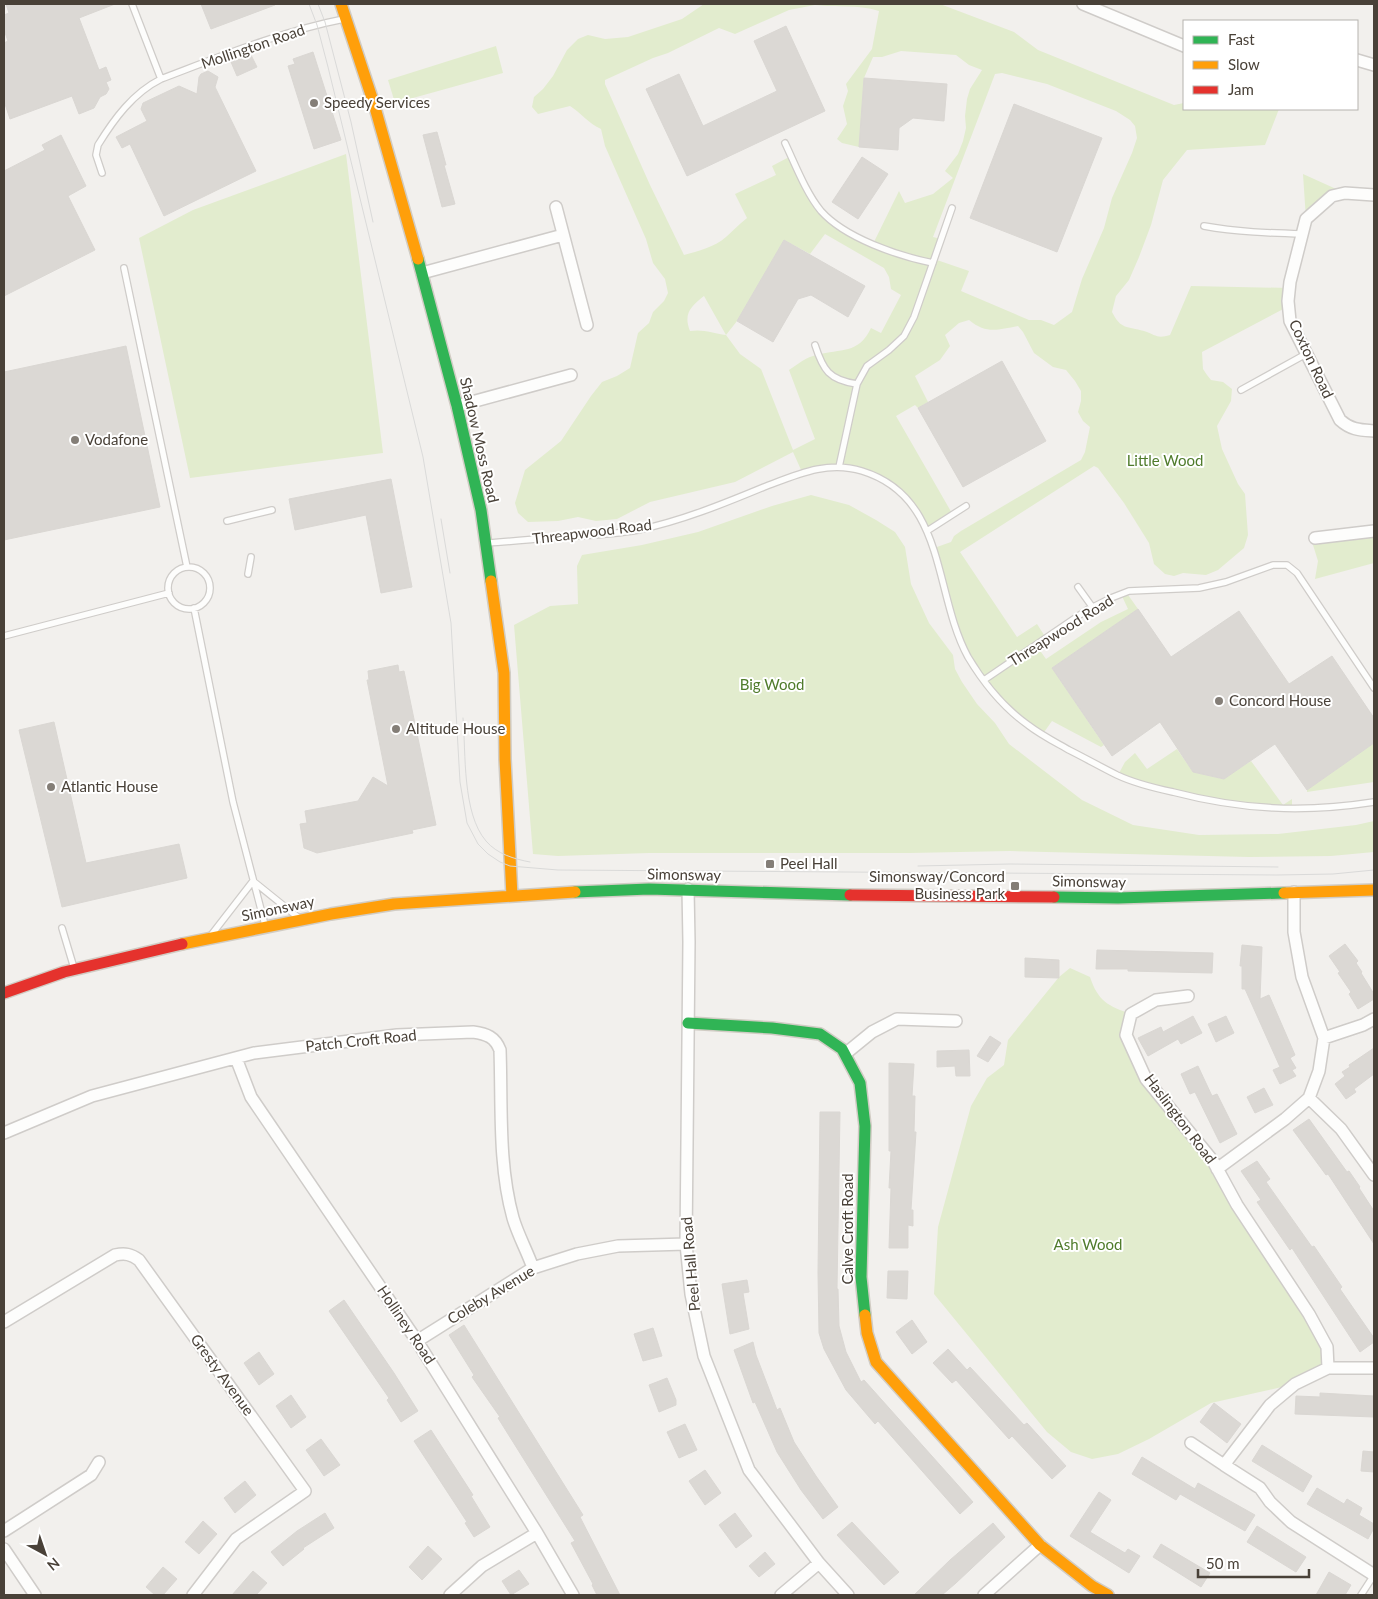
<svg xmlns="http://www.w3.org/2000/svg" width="1378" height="1599" font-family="Lato,sans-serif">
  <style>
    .green { fill: #e2ecce; fill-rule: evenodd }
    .building { fill: #dbd8d4; stroke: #dad7d3 }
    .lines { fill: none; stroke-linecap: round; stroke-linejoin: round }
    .lane-casing { stroke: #cfccc9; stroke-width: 8 }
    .street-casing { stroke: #cfccc9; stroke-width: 14 }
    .fast-casing { stroke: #d1ccc4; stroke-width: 14 }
    .slow-casing { stroke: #d1ccc4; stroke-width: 14 }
    .jam-casing { stroke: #d1ccc4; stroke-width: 14 }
    .lane { stroke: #fdfdfc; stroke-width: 5.5 }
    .street { stroke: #fdfdfc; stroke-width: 11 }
    .fast { stroke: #30b455; stroke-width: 11 }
    .slow { stroke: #ff9f0a; stroke-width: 11 }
    .jam { stroke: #e5322d; stroke-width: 11 }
    .tram { stroke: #dadad9; stroke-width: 1 }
    .poi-dot { fill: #847e77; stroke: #fff; stroke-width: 2 }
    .labels { text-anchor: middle; stroke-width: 4; stroke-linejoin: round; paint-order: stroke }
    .street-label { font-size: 15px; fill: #494138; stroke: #fff }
    .poi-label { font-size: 15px; fill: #494138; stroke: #fff; text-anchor: start }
    .park-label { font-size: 15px; fill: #4f7b2b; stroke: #fff }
  </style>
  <rect width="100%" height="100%" fill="#f2f0ed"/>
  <path class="green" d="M704 4H940L1014 32 1038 50 1174 105 1184 103V109H1279L1265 145 1187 150 1163 180 1151 225 1139 257 1129 280 1116 296 1112 312C1121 330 1127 326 1144 331 1156 335 1157 339 1170 335L1191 286 1290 288 1289 306 1202 352 1203 369 1207 375 1211 380 1223 382 1232 389 1231 401 1217 426 1222 449 1238 484 1245 494 1248 535 1244 548 1218 570 1206 575 1183 573 1174 576 1165 574 1154 564 1149 543 1124 503 1098 468 1094 466 960 552 1017 637 1037 624 1046 638 1036 645 1046 659 1101 622 1128 609 1121 594 1126 592 1138 609 1052 668 1104 745 1101 747 1052 721 1042 735 1033 728 992 691 961 641 934 548 951 542 954 536 961 531 1081 460 1085 452 1090 427 1083 421 1078 412 1081 401V391L1075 381 1066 370 1053 367 1034 353 1023 332 1018 326C997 330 986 334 969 320L959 323 945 335 950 346 940 360 915 376 928 402 918 408 915 405 896 416 953 515 927 531 915 508 875 475 839 467 802 472 793 452 735 482 650 502 617 519 596 521 578 517 558 521 528 522 518 513 515 503 525 470 561 441 591 396 602 382 617 376 630 368 638 333 649 323 653 312 664 301 668 293 665 279 653 263 646 239 605 146 601 129C589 124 581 113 570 106L538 114 532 107 534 97 543 89 553 76 567 50 578 39 588 35 605 39 628 37 682 19ZM815 5C838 8 856 4 879 11L872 49 846 84 848 91 843 106 847 124 837 139 842 143 859 147 864 78 873 57H882L901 51 956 55 969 65 982 70 970 89 967 99 965 116 966 128 963 141 958 154 945 171 953 178 933 194 905 203 899 191 873 244 834 222 815 202 791 156 772 166 776 175 735 194 747 218C739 224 733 231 726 237 715 247 698 251 684 255L650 185 605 84V80L653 58 668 53 719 28 735 34 789 10ZM1002 73 1047 84 1116 111 1130 120 1135 126 1137 138 1132 153 1112 198 1104 228 1082 279 1072 312 1054 325 1041 320H1029L961 291 969 271 934 259 941 239 933 237 995 74ZM825 234 884 268 889 277 891 289 901 295 881 333 871 328C858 355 841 348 817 355 806 357 798 364 789 370L815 439 793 450 761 369 740 354 726 335 737 321 784 240 810 254ZM704 296 726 335C713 333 703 329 690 331 683 314 691 306 704 296Z
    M496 46 503 73 395 103 388 80Z
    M346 154 383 453 190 478 139 238 193 210Z
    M1303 174 1345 193 1306 219Z
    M811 495 849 505 876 520 895 532 905 547 911 584 929 623 953 655 955 669 962 682 977 704 995 723 1009 744 1082 800 1133 825 1199 835 1278 834 1356 825 1374 821V852L1331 856 1249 857 1010 851 910 853H649L558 856 533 854 514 625 550 606 578 604 577 566 582 555 642 545 698 532 772 506Z
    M1374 531V563L1315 579 1318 561 1313 545 1315 538Z
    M1374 743V782L1307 792V790Z
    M1177 749 1193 772 1223 779 1251 761 1283 805 1292 799V810L1227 804 1118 775 1125 762 1135 753 1147 769Z
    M1070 968 1090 977C1098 1001 1108 1006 1131 1014L1126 1035 1146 1079 1199 1144 1327 1347 1328 1368 1295 1384 1211 1403 1149 1439 1118 1454 1092 1459 1071 1452 1047 1432 934 1294 938 1227 971 1106 987 1078 1004 1065 1008 1040 1059 977Z"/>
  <path class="building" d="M6 4H115L79 18 99 70 106 67 111 80 106 82 109 89 106 94 100 97 94 108 79 114 72 96 10 119 4 101V43L8 41 4 30V15L9 13Z
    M201 4H275V5L211 29Z
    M786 26 825 111 687 176 646 89 679 74 703 126 777 91 754 41Z
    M313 52 341 140 314 149 288 66 295 64 293 59Z
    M250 53 257 67 237 76 231 62Z
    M208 71 218 77 215 87 256 171 164 216 130 144 122 148 116 137 147 121 141 109 143 103 179 86 197 94 199 77 201 74Z
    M864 78 947 84 944 121 913 118 899 128 898 150 859 147Z
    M1014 104 1102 138 1057 252 970 218Z
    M437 132 446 165H444L455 204 442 207 423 135Z
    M61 135 86 186 68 196 95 250 4 296V171L45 150 42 145Z
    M862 157 888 174 858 219 832 202Z
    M784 240 865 286 848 317 811 295 798 299 773 342 737 321Z
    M126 346 160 507 4 540V372Z
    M1002 361 1046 441 963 487 918 408Z
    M391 479 412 587 381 593 366 515 295 530 289 499Z
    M1138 609 1171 657 1239 611 1289 684 1332 656 1374 718V743L1307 790 1275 744 1224 779 1193 772 1160 722 1112 756 1052 668Z
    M398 665 399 672 404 671 436 825 412 830 413 833 317 853 304 848 300 824 307 823 305 811 358 801 373 777 388 786 367 680H369L368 671Z
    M54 722 86 863 179 844 187 878 62 907 19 730Z
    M1345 944 1358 961 1356 963 1362 972 1361 973 1374 994V999L1358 1009 1349 994 1351 992 1338 973 1340 972 1329 956Z
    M1242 945 1262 947 1260 999 1269 995 1295 1055 1290 1058 1296 1068 1292 1070 1296 1076 1280 1084 1273 1070 1280 1067 1245 989H1242V966H1240Z
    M1097 950 1213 953 1212 973 1128 971V969H1096Z
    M1025 958 1059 960V978L1025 977Z
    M1193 1016 1202 1033 1181 1044 1178 1039 1148 1056 1138 1038 1161 1027 1163 1032Z
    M1226 1016 1234 1033 1216 1042 1208 1024Z
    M990 1036 1001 1043 988 1062 977 1056Z
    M1374 1048V1074L1354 1089 1356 1092 1346 1099 1335 1084 1345 1076 1342 1072 1350 1067 1349 1065Z
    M969 1050 970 1076H956L955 1066 937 1067V1051Z
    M889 1063 914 1064 912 1096H915L914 1132H916L911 1210H913V1226L908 1225V1248H889L891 1188H889L891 1151H889Z
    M1198 1066 1212 1096 1217 1094 1237 1134 1220 1143 1195 1092 1190 1094 1181 1074Z
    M1264 1088 1273 1105 1255 1113 1247 1097Z
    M820 1112H840L837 1289H838L839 1326 846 1352 861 1382 864 1380 973 1502 960 1514 878 1421 875 1424 846 1390 824 1349 819 1333 818 1272Z
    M1309 1119 1347 1172 1349 1171 1360 1187 1359 1188 1374 1211V1244L1328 1174 1326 1175 1293 1130Z
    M1257 1161 1270 1179 1266 1182 1312 1247 1314 1246 1342 1287 1340 1289 1374 1338V1342L1360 1352 1292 1248 1290 1250 1257 1202 1261 1200 1241 1171Z
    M888 1271H908L907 1299 887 1298Z
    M747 1280 749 1292 743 1293 749 1329 730 1334 722 1284Z
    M344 1300 394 1373 418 1411 401 1422 387 1400 389 1398 329 1311Z
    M912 1320 927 1342 912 1354 896 1332Z
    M464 1325 583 1515 580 1517 620 1595H597L592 1585 593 1584 571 1543 575 1541 498 1418 500 1417 472 1377 474 1375 449 1335Z
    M653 1328 662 1356 643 1361 634 1334Z
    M753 1342 756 1355 777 1410 780 1408 794 1442 816 1476 838 1507 823 1519 801 1490 777 1452 755 1402 753 1403 734 1350Z
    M948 1349 967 1370 970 1367 1024 1425 1027 1423 1066 1466 1052 1479 1012 1436 1009 1439 956 1380 952 1383 933 1363Z
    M259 1352 274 1374 259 1385 244 1363Z
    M667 1378 676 1400V1405L659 1412 649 1385Z
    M1320 1393 1374 1396V1417L1295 1414 1296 1396 1320 1397Z
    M291 1395 306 1417 291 1428 276 1406Z
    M1214 1403 1241 1424 1227 1443 1200 1422Z
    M685 1424 697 1450 679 1458 667 1432Z
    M431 1430 473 1495 471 1496 490 1527 474 1537 465 1523 467 1522 414 1441Z
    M321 1439 340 1465 324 1476 306 1450Z
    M1262 1445 1312 1476 1303 1492 1252 1461Z
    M1363 1451 1374 1452V1472L1361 1471Z
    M1142 1457 1195 1489 1198 1483 1255 1515 1245 1531 1180 1494 1176 1500 1132 1474Z
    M705 1470 721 1493 705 1505 689 1481Z
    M245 1481 256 1495 235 1513 224 1498Z
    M1317 1488 1344 1504 1347 1499 1362 1508 1359 1515 1374 1524V1528L1368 1539 1307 1504Z
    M1099 1492 1111 1500 1090 1532 1125 1553 1128 1549 1140 1556 1129 1573 1070 1536Z
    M325 1513 334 1528 303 1548 304 1549 283 1566 271 1552 297 1531Z
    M735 1513 752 1536 736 1548 719 1525Z
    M203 1521 217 1534 199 1554 185 1542Z
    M852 1522 899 1572 884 1585 837 1535Z
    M993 1523 1005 1537 956 1583 942 1595H914L950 1560Z
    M1257 1526 1306 1557 1296 1572 1247 1542Z
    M1161 1544 1210 1573 1201 1587 1153 1557Z
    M428 1546 442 1559 422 1580 409 1567Z
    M765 1552 775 1564 759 1577 749 1566Z
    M163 1567 177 1579 163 1595H155L146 1587Z
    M519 1570 529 1584 511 1595 502 1581Z
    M253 1571 267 1583 256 1595H232Z
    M1329 1572 1351 1585 1345 1595H1316Z"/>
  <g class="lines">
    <defs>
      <path id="lane" d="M132 4 161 79
        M785 143C795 164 806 193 821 211 845 238 898 256 933 263
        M102 173 96 155 98 145C114 119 133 93 161 79 219 57 282 31 344 19
        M1204 226C1237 232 1269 233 1303 234
        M124 268 187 567
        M815 345C823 370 829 380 857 384
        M1241 390 1306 354
        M839 467 857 384 867 366 889 350 904 336 914 317 952 208
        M227 521 272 510
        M927 531 966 506
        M488 543C517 541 545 538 574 536 595 535 617 534 638 530 681 521 723 504 764 487 796 475 827 460 862 471 947 497 933 593 968 657 983 682 1004 708 1028 725 1041 735 1055 742 1069 750 1085 758 1101 767 1117 775 1134 783 1154 788 1173 792 1242 810 1304 813 1374 802
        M168 588a21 21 0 1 1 42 0a21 21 0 1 1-42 0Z
        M248 574 251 557
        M1078 587 1093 608
        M194 608 233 802 265 925
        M4 636 169 593
        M984 680 1087 610 1111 598 1129 591 1199 588 1226 582 1273 565H1287L1297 573 1374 688
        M62 928 74 968
        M212 934 253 881 299 918
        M1361 1595 1374 1575"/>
      <path id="street" d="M1083 4 1184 46
        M1357 60 1374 65
        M1374 195 1345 193 1332 196 1306 219 1290 282 1288 301 1290 321 1340 420C1351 430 1360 430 1374 431
        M556 207 587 325
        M422 273 563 235
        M457 406 571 375
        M1315 538 1374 531
        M688 889 689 942 686 1244 691 1294 704 1356 749 1470 819 1563 848 1595
        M1188 996 1156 1000 1131 1014 1126 1035 1146 1079 1213 1161 1237 1205 1309 1314 1327 1347 1328 1368
        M1324 1038 1363 1025 1374 1019
        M845 1054 872 1032 897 1019 956 1021
        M236 1058 251 1097 417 1341 537 1533 573 1595
        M1309 1098 1341 1129 1374 1175
        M4 1133 92 1096 254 1053 397 1035 473 1032C487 1034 495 1037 500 1050 502 1105 498 1164 513 1218 518 1235 527 1251 533 1268
        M1217 1169 1285 1119 1309 1098 1319 1071 1324 1038 1302 977 1294 932V892
        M4 1322 115 1255C125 1253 131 1254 139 1260L305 1491 236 1539 193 1595
        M417 1341 533 1268 577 1254 618 1246 686 1244
        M1191 1443 1224 1465 1270 1405 1295 1384 1328 1368H1374
        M1224 1465 1260 1488 1270 1502 1291 1522 1374 1575
        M4 1531 91 1475 99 1462
        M4 1549 35 1595
        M450 1595 482 1566 537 1533
        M781 1595 819 1563
        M984 1595 1040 1545"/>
      <path id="fast" d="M418 259 457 406 481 510 491 581
        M575 892 649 889 850 895
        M1054 897 1118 898 1284 893
        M688 1023 772 1028 820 1034 842 1049 860 1083 865 1126 861 1277 865 1315"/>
      <path id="slow" d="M341 4 374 104 418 259
        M491 581 504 673 505 759 512 896
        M1284 893 1374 890
        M182 944 331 914 394 904 575 892
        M865 1315 867 1333 876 1362 1040 1545 1092 1586 1108 1595"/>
      <path id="jam" d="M850 895 1054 897
        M4 993 64 972 182 944"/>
    </defs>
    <use href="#lane" class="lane-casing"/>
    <use href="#street" class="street-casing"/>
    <use href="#fast" class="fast-casing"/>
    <use href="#slow" class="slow-casing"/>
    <use href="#jam" class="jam-casing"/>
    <use href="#lane" class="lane"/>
    <use href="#street" class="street"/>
    <use href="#fast" class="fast"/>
    <use href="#slow" class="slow"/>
    <use href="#jam" class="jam"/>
    <path class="tram" d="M309 4 317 25 328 67 423 457 451 623 460 782 467 823 478 844 488 854 500 862 510 866 558 870 1277 875 1333 874 1374 870
      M318 4 325 22 351 122 373 222
      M441 519 450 573
      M463 718C466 753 462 813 486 841 497 854 514 859 530 862
      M918 866 1010 864 1278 867"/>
  </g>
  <g class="poi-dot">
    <circle cx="314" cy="103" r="5"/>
    <circle cx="75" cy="440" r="5"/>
    <circle cx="1219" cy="701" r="5"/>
    <circle cx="396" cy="729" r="5"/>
    <circle cx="51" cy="787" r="5"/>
    <rect x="765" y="859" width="10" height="10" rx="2.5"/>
    <rect x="1010" y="881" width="10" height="10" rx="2.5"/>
  </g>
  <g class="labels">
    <g class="street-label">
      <text transform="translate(253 47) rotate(-19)" y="5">Mollington Road</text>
      <text transform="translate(1311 359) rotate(65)" y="5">Coxton Road</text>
      <text transform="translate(479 440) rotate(77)" y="5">Shadow Moss Road</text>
      <text transform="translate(592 532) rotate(-7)" y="5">Threapwood Road</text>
      <text transform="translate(1061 631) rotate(-32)" y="5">Threapwood Road</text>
      <text transform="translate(684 875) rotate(1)" y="5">Simonsway</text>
      <text transform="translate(1089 882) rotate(1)" y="5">Simonsway</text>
      <text transform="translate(278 909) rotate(-12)" y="5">Simonsway</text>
      <text transform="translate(361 1041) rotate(-6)" y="5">Patch Croft Road</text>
      <text transform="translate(1180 1119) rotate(53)" y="5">Haslington Road</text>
      <text transform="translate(848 1229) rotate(-90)" y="5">Calve Croft Road</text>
      <text transform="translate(691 1264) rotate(-95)" y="5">Peel Hall Road</text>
      <text transform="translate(491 1295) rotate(-31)" y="5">Coleby Avenue</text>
      <text transform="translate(406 1325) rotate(56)" y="5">Holliney Road</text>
      <text transform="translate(222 1375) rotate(54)" y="5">Gresty Avenue</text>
    </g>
    <g class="poi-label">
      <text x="324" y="108">Speedy Services</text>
      <text x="85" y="445">Vodafone</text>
      <text x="1229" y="706">Concord House</text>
      <text x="406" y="734">Altitude House</text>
      <text x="61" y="792">Atlantic House</text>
      <text x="780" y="869">Peel Hall</text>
      <text x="1005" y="882" text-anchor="end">Simonsway/Concord<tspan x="1005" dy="17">Business Park</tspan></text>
    </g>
    <g class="park-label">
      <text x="1165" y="466">Little Wood</text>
      <text x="772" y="690">Big Wood</text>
      <text x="1088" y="1250">Ash Wood</text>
    </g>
  </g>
  <rect width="1378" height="1599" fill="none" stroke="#494138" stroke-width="10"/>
  <rect x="1183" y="20" width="175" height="90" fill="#ffffff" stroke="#b6b3af"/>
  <rect x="1193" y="36" width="25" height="8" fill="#30b455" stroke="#b6b3af"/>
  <text x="1228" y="45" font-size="15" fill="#494138">Fast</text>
  <rect x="1193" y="61" width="25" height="8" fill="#ff9f0a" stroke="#b6b3af"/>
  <text x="1228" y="70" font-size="15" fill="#494138">Slow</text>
  <rect x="1193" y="86" width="25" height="8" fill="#e5322d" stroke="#b6b3af"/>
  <text x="1228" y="95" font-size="15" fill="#494138">Jam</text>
  <g transform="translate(45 1554) rotate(140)" stroke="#ffffff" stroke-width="4" paint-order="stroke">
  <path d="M0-4L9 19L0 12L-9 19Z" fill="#494138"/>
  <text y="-8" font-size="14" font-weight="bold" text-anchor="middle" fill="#494138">N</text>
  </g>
  <path d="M1198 1569v8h111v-8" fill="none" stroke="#494138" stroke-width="2.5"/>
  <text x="1206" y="1569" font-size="15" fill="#494138" stroke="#ffffff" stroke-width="4" paint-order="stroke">50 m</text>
</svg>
